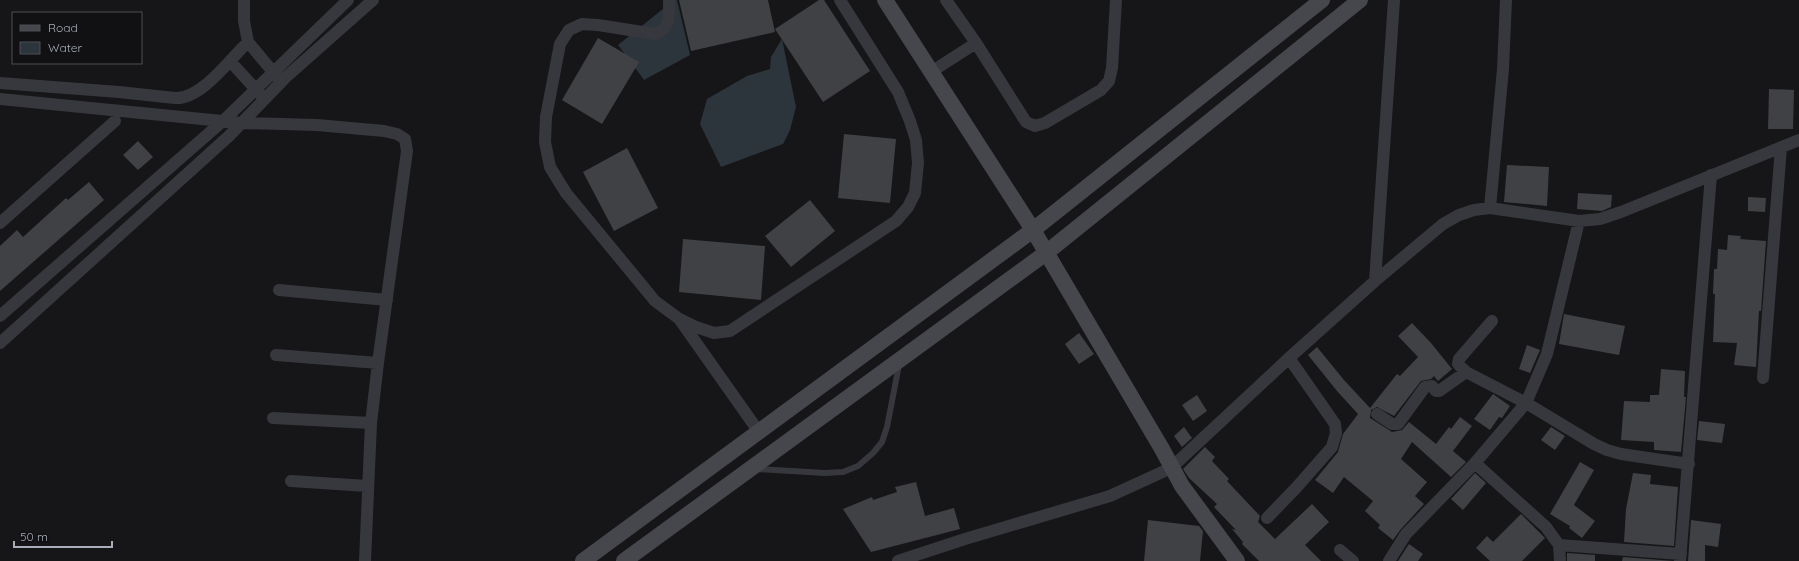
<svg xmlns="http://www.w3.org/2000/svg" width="1799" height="561" font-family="Quicksand,sans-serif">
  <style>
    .water { fill: #2c353c }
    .building { fill: #404145 }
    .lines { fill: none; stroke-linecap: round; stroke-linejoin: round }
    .lane { stroke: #37383d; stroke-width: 6 }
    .street { stroke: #37383d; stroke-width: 12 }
    .secondary { stroke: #45474d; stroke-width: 16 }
  </style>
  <rect width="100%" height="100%" fill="#161618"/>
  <path class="water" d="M674 0H677L690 55 644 80 618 45Z
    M782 39 796 107 790 130 783 144 721 167 700 124 707 99 747 76 770 69 771 57Z"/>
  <path class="building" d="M679 0H768L775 32 691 51Z
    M819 0H824L870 71 823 102 775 29Z
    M598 38 639 62 602 124 562 100Z
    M1769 89 1794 90 1793 129H1768Z
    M844 134 896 139 890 203 838 198Z
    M138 141 153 157 138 170 123 155Z
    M627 148 658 208 614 231 583 172Z
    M1507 165 1549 167 1547 206 1504 202Z
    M89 182 104 200 0 291V246L17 230 23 237 66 198 68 200Z
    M1578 193 1612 195 1611 207 1602 211 1577 209Z
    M1748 197 1766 198 1765 212 1748 211Z
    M810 200 835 231 791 267 765 236Z
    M1728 235 1741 236 1740 239 1766 241 1761 311H1759L1756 367 1734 365 1737 343 1713 342 1715 294H1713L1714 269H1717L1718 249 1727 250Z
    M683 239 765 246 761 300 679 292Z
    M1564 314 1625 326 1619 355 1559 344Z
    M1412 323 1431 343 1452 369 1438 381 1434 376 1431 379 1421 381 1394 416 1377 407 1371 410 1370 418 1392 432 1402 430 1409 422 1436 444 1449 427 1451 429 1460 417 1472 426 1453 451 1466 462 1451 477 1412 442 1401 459 1427 482 1415 496 1424 504 1401 529 1393 540 1378 528 1380 525 1365 511 1373 501 1344 477 1333 493 1315 480 1338 452 1343 434 1358 414 1337 391 1308 355 1317 347 1344 380 1370 408 1397 374 1400 376 1418 357 1398 336Z
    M1079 333 1094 354 1079 364 1065 344Z
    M1527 345 1540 350 1530 373 1519 369Z
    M1661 369 1685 371 1684 397H1686L1681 452 1654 450V442L1621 440 1624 401 1650 402V395H1659Z
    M1493 394 1510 406 1502 418 1499 417 1490 430 1474 419Z
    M1197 395 1207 411 1193 421 1182 405Z
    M1699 421 1725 424 1722 443 1697 440Z
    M1184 427 1192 438 1182 447 1174 436Z
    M1551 427 1565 436 1555 450 1541 440Z
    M1205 447 1215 457 1212 461 1229 479 1227 481 1260 516 1258 522 1275 539 1312 504 1329 522 1305 545 1321 561H1259L1242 544 1243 542 1232 529 1236 530 1214 507 1217 504 1189 478 1183 469Z
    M1580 462 1594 470 1574 505 1595 521 1582 538 1569 528 1570 526 1550 514Z
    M1475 473 1486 483 1463 510 1451 499Z
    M1633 473 1651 475 1650 484 1678 487 1674 546 1624 542 1626 509Z
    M916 482 925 516 954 508 960 529 871 552 843 509 872 497 873 500 897 492 895 487Z
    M1521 514 1545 538 1522 561H1490L1476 548 1487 536 1493 542Z
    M1148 520 1199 526 1203 531 1200 561H1144Z
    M1691 520 1721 524 1718 547 1705 545V561H1688Z
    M1409 544 1423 554 1418 561H1398Z
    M1567 553 1595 555V561H1567Z
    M1623 557 1673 561H1622Z"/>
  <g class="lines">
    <path class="lane" d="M756 469 825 473 843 472 858 466 873 453 882 442 887 427 899 365"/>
    <path class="street" d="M669 0C669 14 671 29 655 34L598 25 582 24 569 30 560 44 546 117 545 142 550 167 566 193 655 301 678 318 696 327 714 333 730 331 896 221 908 207 915 193 918 163 916 140 910 121 898 92 840 0
      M248 42 278 78
      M976 43 1026 122 1035 126 1045 123 1101 90 1109 81 1112 68 1116 0
      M230 61 260 94
      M931 72 976 43 946 0
      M0 83 119 92 175 98C201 100 230 59 248 42L244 21V0
      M0 99 242 123 317 125 384 131 397 134 405 139 407 151 378 363 371 423 365 561
      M1490 208 1503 69 1506 0
      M0 223 115 121
      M1375 281 1394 0
      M279 290 387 300
      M0 316 224 120 348 0
      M680 320 759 432
      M1492 321 1459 359 1458 364 1466 372 1526 403 1594 444 1607 450 1621 454 1689 464
      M0 343 229 136 286 77 373 0
      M276 355 378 363
      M1763 378 1781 147
      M1377 414 1392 424H1398L1425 387 1432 386 1436 391H1439L1466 372
      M273 418 371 423
      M1475 463 1546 527 1559 545 1560 561
      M291 481 367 486
      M1267 518 1296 488 1332 447 1336 433 1335 424 1289 358
      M1559 545 1681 554
      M1340 550 1353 561
      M898 561 965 539 1110 496 1171 468 1289 358 1375 281 1443 224 1459 215 1474 210 1490 208 1579 221 1600 219 1621 212 1799 140
      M1389 561 1406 534 1475 463 1526 403 1547 354 1579 221
      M1680 561 1711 175"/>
    <path class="secondary" d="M885 0 1033 230 1162 449 1182 486 1237 561
      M583 561 1033 230 1322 0
      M624 561 1046 253 1360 0"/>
  </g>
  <rect x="12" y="12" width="130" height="52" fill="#111113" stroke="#4d4f55"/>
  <rect x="20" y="25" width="20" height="6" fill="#45474d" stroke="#4d4f55"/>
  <text x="48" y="32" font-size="12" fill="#a8adb8">Road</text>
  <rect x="20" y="42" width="20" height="12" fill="#2c353c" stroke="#4d4f55"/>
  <text x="48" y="52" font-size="12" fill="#a8adb8">Water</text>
  <path d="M14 541v6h98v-6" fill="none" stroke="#a8adb8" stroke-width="2"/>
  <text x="20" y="541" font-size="12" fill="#a8adb8" stroke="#111113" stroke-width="3" paint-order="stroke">50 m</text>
</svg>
